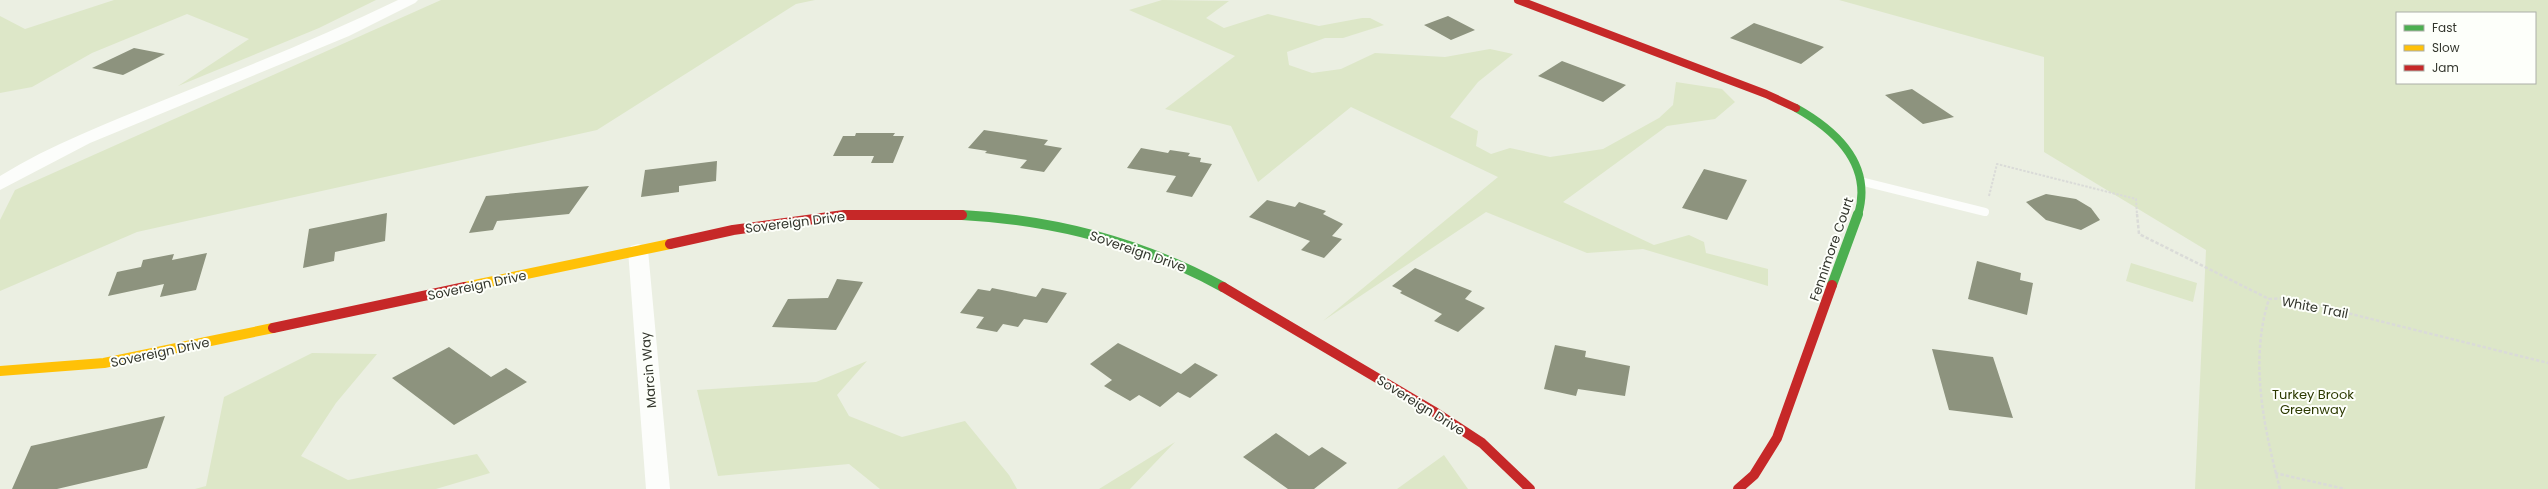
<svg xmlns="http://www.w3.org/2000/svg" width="2548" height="489" font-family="Poppins,sans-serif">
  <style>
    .green { fill: #dde7c8; fill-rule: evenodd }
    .building { fill: #8d937e }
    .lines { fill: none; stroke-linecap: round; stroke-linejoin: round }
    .path-far1 { stroke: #dadbd8; stroke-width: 2; stroke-dasharray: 2.5 1.5; stroke-linecap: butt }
    .path { stroke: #dadbd8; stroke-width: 2.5; stroke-dasharray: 3.5 2; stroke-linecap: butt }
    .lane { stroke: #fcfdfb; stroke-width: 8 }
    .street { fill: #fcfdfb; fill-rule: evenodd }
    .fast-far1 { stroke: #4caf50; stroke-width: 8 }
    .fast { stroke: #4caf50; stroke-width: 10 }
    .slow { stroke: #ffc107; stroke-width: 10 }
    .jam-far1 { stroke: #c62828; stroke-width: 8 }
    .jam { stroke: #c62828; stroke-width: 10 }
    .labels { text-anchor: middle; stroke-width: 4; stroke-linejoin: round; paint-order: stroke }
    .street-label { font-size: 13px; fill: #33362d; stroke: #fdfffa }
    .park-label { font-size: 13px; fill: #2c3901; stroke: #fdfffa }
  </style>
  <rect width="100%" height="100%" fill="#ebefe2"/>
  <path class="green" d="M114 0H376L319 28 178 86 249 39 187 14 92 53 32 87 0 93V16L25 29Z
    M441 0H815L796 4 597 130 137 232 0 291V220L15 190Z
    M1162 0 1229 1 1206 18 1224 28 1268 14 1319 26 1362 18H1370L1384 25 1343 38H1325L1287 52 1289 65 1312 73 1341 69 1375 53 1445 57 1490 49 1513 54 1478 82 1450 117 1478 131 1476 146 1491 154 1510 148 1550 157 1603 149 1659 118 1673 105 1676 82 1722 89 1735 102 1715 119 1667 126 1563 202 1654 245 1689 235 1704 242 1706 253 1768 269V286L1643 249 1587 253 1486 212 1323 321 1498 177 1351 107 1258 182 1231 126 1165 109 1235 56 1129 10Z
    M1839 0H2548V489H2195L2206 250 2044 152V57ZM2397 13H2535V83H2397Z
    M2131 263 2197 283 2193 302 2126 281Z
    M312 353 377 354 336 403 301 456 348 480 477 454 490 473 436 489H195L206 486 224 397Z
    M867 361 837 395 849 416 902 437 965 421 1009 475 1017 489H880L849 464 718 476 697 390 816 382Z
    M1175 442 1130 489H1099Z
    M1444 455 1468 489H1397Z"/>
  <path class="building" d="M1448 16 1475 30 1451 40 1424 25Z
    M1754 23 1824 47 1801 64 1730 38Z
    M134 48 165 54 123 75 92 68Z
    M1562 61 1626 85 1603 102 1538 76Z
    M1912 89 1954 117 1923 124 1885 95Z
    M984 130 1048 140 1044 145 1062 148 1044 172 1020 168 1027 160 985 153 987 151 968 148Z
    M856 133H895L893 136H904L893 163H871L874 156H833L843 136H855Z
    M1141 148 1168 153 1170 150 1190 153 1188 156 1201 158 1200 162 1212 164 1192 197 1166 192 1176 176 1127 168Z
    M717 161 716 181 679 186V192L641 197 645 170Z
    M1704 169 1747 180 1727 220 1682 208Z
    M589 186 569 214 497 221 493 230 469 233 486 196Z
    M2046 194 2076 199 2091 208 2100 220 2081 230 2046 220 2026 202Z
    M1267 200 1295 207 1299 202 1326 211 1323 214 1343 224 1332 236 1342 239 1324 258 1301 250 1310 241 1249 217Z
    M387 213 385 241 335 252 334 261 303 268 309 229Z
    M207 253 196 290 160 297 164 284 108 296 117 272 141 267 143 260 174 254 172 260Z
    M1977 261 2021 273 2020 280 2033 283 2027 315 1968 299Z
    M1415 268 1472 291 1465 299 1485 308 1458 332 1434 321 1442 314 1400 293 1402 291 1392 286Z
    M837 279 863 282 836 330 772 327 788 299 828 298Z
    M992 288 1036 297 1042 288 1067 293 1047 323 1024 319 1018 327 1003 324 997 332 976 328 984 317 960 313 978 289 990 291Z
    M1118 343 1181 374 1195 363 1218 375 1190 398 1178 392 1160 407 1139 395 1130 401 1104 386 1112 380 1090 364Z
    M1555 345 1586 351 1585 357 1630 366 1625 396 1578 389 1576 396 1544 389Z
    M449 347 491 377 506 368 527 382 454 425 392 378Z
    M1932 349 1993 357 2013 418 1949 410Z
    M165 416 147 468 57 489H12L31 446Z
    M1276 433 1309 456 1322 447 1347 463 1314 489H1288L1243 457Z"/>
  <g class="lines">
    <path class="path-far1" d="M1989 196 1997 164 2136 199 2137 215"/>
    <path class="path" d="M2137 214 2139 234 2269 299
      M2275 473 2345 489
      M2280 489C2264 428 2249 361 2269 299L2287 298 2548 363"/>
    <path class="lane" d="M1864 182 1985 212"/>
    <path class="street" d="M398 0H418L415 3 349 36 90 143 0 190V176C52 144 108 123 164 100 243 68 322 37 398 0Z
      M638 244 645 246 648 250 670 489H646L628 250 631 246Z"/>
    <path class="fast-far1" d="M1796 108C1837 131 1873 165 1858 215
      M962 215H971"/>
    <path class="fast" d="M962 215C1055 220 1141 242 1223 287
      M1832 285 1858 214"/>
    <path class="slow" d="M465 287 670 244
      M0 371 104 363 273 328"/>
    <path class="jam-far1" d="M1518 0 1766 94 1796 108
      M841 215H962"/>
    <path class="jam" d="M670 244 733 230 844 215H962
      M1223 287 1433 411 1482 443 1530 489
      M273 328 465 287
      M1738 489 1754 475 1777 438 1832 285"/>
  </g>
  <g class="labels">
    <g class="street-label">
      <text transform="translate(795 222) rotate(-7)" y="5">Sovereign Drive</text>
      <text transform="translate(1831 249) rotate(-71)" y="5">Fennimore Court</text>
      <text transform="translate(1138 251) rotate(19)" y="5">Sovereign Drive</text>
      <text transform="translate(477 285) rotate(-12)" y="5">Sovereign Drive</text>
      <text transform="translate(2315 307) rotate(11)" y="5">White Trail</text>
      <text transform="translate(160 352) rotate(-12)" y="5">Sovereign Drive</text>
      <text transform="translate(648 370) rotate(-95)" y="5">Marcin Way</text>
      <text transform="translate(1421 405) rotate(32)" y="5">Sovereign Drive</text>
    </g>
    <g class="park-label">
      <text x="2313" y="399">Turkey Brook<tspan x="2313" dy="15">Greenway</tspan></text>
    </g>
  </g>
  <rect x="2396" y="12" width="140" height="72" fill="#fdfffa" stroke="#acafa8"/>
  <rect x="2404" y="25" width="20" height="6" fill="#4caf50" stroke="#acafa8"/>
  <text x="2432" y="32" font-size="12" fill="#33362d">Fast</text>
  <rect x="2404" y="45" width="20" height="6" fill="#ffc107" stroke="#acafa8"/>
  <text x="2432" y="52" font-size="12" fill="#33362d">Slow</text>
  <rect x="2404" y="65" width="20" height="6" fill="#c62828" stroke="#acafa8"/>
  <text x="2432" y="72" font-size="12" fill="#33362d">Jam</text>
</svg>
